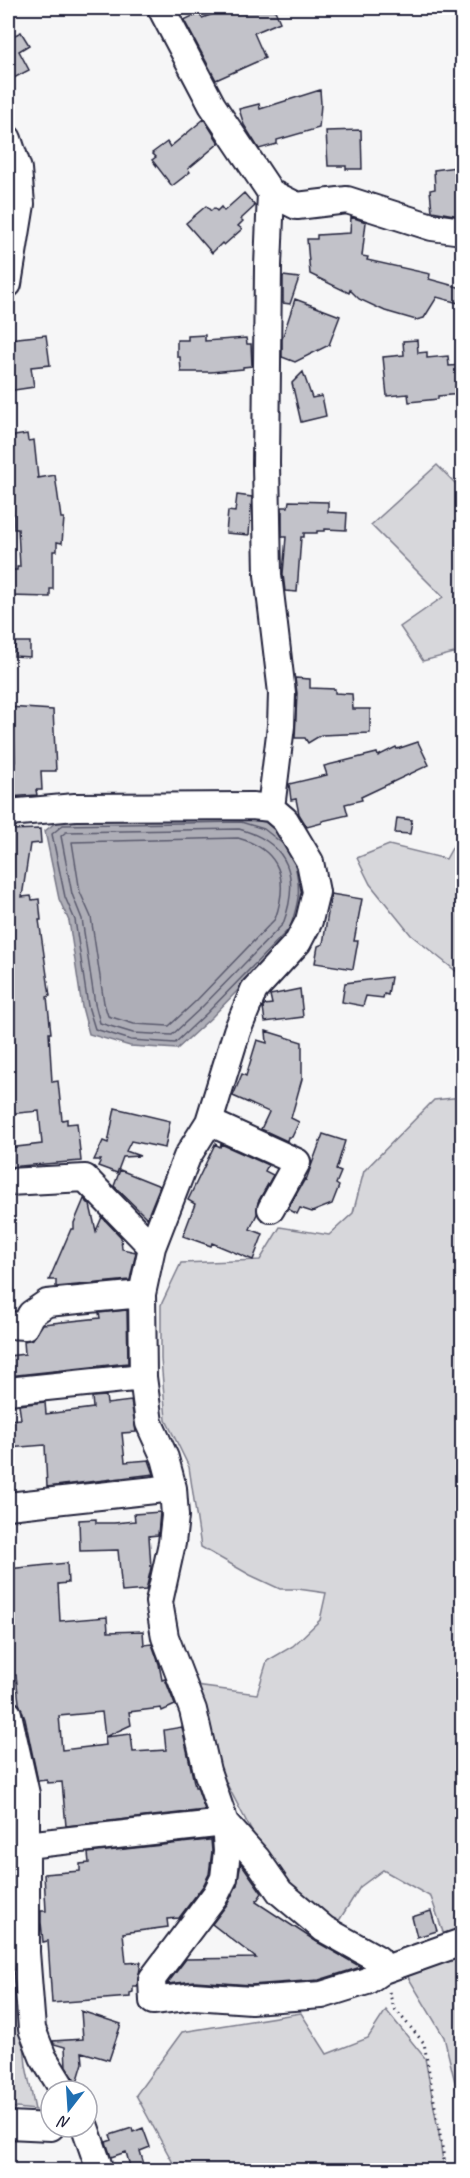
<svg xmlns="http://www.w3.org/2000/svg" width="470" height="2178" font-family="Caveat,sans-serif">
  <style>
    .green { fill: #d7d7db; stroke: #7c7c8b; stroke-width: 1.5 }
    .water { fill: #aeaeb7; stroke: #767685; stroke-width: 1.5 }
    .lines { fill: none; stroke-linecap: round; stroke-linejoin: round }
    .shore { stroke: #5a5a6d; stroke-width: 1.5 }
    .building { fill: #c2c2c9; stroke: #22223b; stroke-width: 1.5 }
    .minor-casing { stroke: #22223b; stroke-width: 30 }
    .path { stroke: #22223b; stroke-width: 3; stroke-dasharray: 1.5 4.5; stroke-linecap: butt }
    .minor { stroke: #fff; stroke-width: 26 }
  </style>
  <rect width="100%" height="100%" fill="#f6f6f7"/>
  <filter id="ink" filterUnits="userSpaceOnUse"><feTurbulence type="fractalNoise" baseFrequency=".0167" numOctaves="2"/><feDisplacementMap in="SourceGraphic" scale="12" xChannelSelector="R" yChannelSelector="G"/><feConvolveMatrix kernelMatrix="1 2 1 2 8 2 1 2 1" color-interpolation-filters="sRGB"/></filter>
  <g filter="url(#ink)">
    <path class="green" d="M437 465 462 490V651L423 661 400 627 443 597 371 525Z
      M462 830V976L411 935 370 884 357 858 389 845 446 859Z
      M462 1097V1931L444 1935 431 1897 383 1870 360 1887 335 1927 285 1883 251 1830 219 1769 195 1686 257 1694 267 1661 293 1646 320 1620 326 1593 298 1589H280L250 1575 201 1547 189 1467 166 1420 161 1359V1305L181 1263 260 1260 280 1227 329 1235 353 1213 364 1171 434 1100Z
      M462 1945V2111L444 2037 402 1967Z
      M8 1956 16 1957 26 2066 35 2110 8 2107Z
      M386 2010 425 2058 440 2140 444 2170H173V2163L136 2095 182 2032 301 2013 327 2054 368 2038Z"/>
    <path class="water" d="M242 815 267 823 288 841 306 885 295 931 212 1017 177 1049 130 1046 89 1034 82 1007 69 921 59 899 45 831 60 819Z"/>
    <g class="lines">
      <path class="shore" d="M239 829C290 843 300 878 283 924L202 1007 172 1035 133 1033 100 1023 95 1004 82 919 72 894 61 836 66 832Z
        M238 838C281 850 289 880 275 919L196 1001 169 1026 134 1024 108 1016 104 1003 91 917 80 892 72 842Z
        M283 844 264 829 241 822 63 825 52 834 65 897 75 920 88 1006 95 1029 131 1040 175 1043 207 1013 289 929
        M291 925C299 901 301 890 295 865"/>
    </g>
    <path class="building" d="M230 8H274L280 22 254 33 265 58 216 80 184 20 199 13 202 18Z
      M8 30 11 37 21 32 29 45 19 51 29 70 12 79 8 71Z
      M320 90 321 104 319 128 277 140V144L259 149 244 125 239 109 259 104 260 109Z
      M204 119 219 143 188 169 190 172 172 186 152 160 156 157 152 153 167 142 170 147Z
      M361 130 362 169H346V166H328L326 131Z
      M456 167 460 216 432 211 430 190 435 189 434 170Z
      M244 193 255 206 241 219 243 221 238 226 242 229 224 245 222 243 212 253 186 223 206 206 211 211 214 208 217 211 221 207 224 211Z
      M351 217 366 222 362 256 368 257 367 260 430 274 429 279 462 288V304L437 297 424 318 416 320 385 311 359 299 350 290 349 293 310 274 307 239H317V235L350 233Z
      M283 276 299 278 290 304 283 303Z
      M295 299 340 316 329 345 295 362 282 357V339Z
      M46 335 50 365 31 367 34 387 8 391V339Z
      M205 335V341L246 338 247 344H251L252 366 243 367V369L211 372H181L180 357H177V340H188V336Z
      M417 340 418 353 427 352V358L448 356 449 366 462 365V394L438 396V399L409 402 408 394 387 396 383 357 404 355 403 341Z
      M303 372 312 398 322 396 326 416 301 422 292 383Z
      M27 434 28 441 34 440 38 478 55 475 61 518H64L62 543 57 542V551H53V589H50V597L8 596V570H17V567H20L18 529H14L13 505H8V437Z
      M237 495 252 497 249 535 226 533 228 511 235 512Z
      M289 501 328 502V512L347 513 346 530 325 529V531H317V533H304V537H301L297 592 285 591 283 574 286 537H282V507H288Z
      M15 642H30V657L14 656Z
      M295 678 310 679V688L335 689V693L352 694 353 709H370V733L321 735 308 743 305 738H295L297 693Z
      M8 707 53 710 56 771H41L42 790H36L37 795 8 797V764L15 762 14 732H8Z
      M418 742 429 765 361 797 362 800 345 804 348 815 322 821V823L307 827 299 814 296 799 291 800 289 784 327 775 324 766 377 753 378 756 396 747 397 749Z
      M397 818 412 820 410 834 395 833Z
      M40 829 41 843 30 844 22 897 31 896 32 900 39 899 41 920H39L50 996 47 997 51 1033H49L52 1082 58 1081 62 1120 67 1119V1124L77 1123 81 1161 8 1167V1148L42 1144 39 1111 8 1114V1051H12L8 1018V830Z
      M331 894 362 899 354 941H358L353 969 315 963 318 946 323 944Z
      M391 977 388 995 384 994 383 998 366 996 363 1006 342 1002 345 983Z
      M300 989 303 1017 265 1022 263 1007 264 1005 272 1004 270 995Z
      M266 1031 302 1042V1079L291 1118 299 1122 292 1137H288L287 1141 261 1129 269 1112 233 1096 242 1074 246 1076 257 1040 267 1043Z
      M115 1108 170 1121 165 1148 131 1141 126 1151 140 1156 123 1157 117 1173 98 1166 101 1160H94L103 1141 108 1143Z
      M323 1134 345 1141 336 1170 341 1172 336 1184 339 1186 332 1204 312 1212 300 1208 297 1214 288 1209 305 1179 306 1180Z
      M215 1144 220 1147 221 1144 268 1165 265 1171 273 1175 258 1202 257 1214 250 1229 263 1234 253 1260 212 1243 211 1246 183 1236 195 1204 188 1200Z
      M120 1170 160 1186 147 1218 114 1186Z
      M84 1199 90 1205 96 1231 102 1217 121 1237 122 1249 136 1252 130 1280 56 1287V1280H49L71 1229H74V1223Z
      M127 1310 128 1363 8 1376V1356L25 1354 24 1341 33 1339 43 1324 100 1318 99 1313Z
      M106 1396 107 1404 131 1401 136 1432 122 1433 125 1462 149 1460 154 1474 47 1487 45 1445 8 1448V1420L21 1419 19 1405 45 1402 46 1414 93 1408 92 1397Z
      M160 1512 158 1535 149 1536 151 1568 146 1590 122 1592 118 1550 80 1551 79 1520 96 1519V1523H114L135 1521 134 1514Z
      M67 1563 68 1583 58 1584 60 1621 107 1617 108 1632 143 1631 144 1645 152 1644 159 1664 162 1680 165 1679 175 1705 162 1711 161 1708 129 1712 131 1725 105 1737 102 1712 59 1716 62 1750 106 1745 105 1737 131 1734 133 1752 166 1750 164 1730 182 1727 195 1787H197L205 1810 66 1826 62 1782 47 1783V1780L38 1781 25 1719 19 1703 16 1675 8 1676V1569Z
      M209 1840H211L212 1851 209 1874 203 1886 179 1918 167 1919 168 1927 123 1933 126 1963 141 1962 137 1986H133V1992L130 1993V1997L52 2003 48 1941 43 1942 41 1922V1911H46L44 1874 80 1871V1864L89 1863 88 1853Z
      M241 1863 262 1893 256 1902 317 1942 361 1967 319 1980 251 1985 195 1981 167 1984 186 1959 256 1958 212 1924 228 1903 237 1885Z
      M431 1911 437 1931 417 1937 412 1917Z
      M81 2011 121 2024 109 2060 82 2052 83 2063 77 2083 66 2066 65 2047 54 2044 53 2041 83 2039Z
      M132 2128 133 2132 143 2128 150 2147 140 2151 145 2168 137 2170H131L126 2152 111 2157 106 2142 112 2140 110 2135Z"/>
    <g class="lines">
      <defs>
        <path id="minor" d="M161 8 212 105 271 193 297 206 347 200 432 227 462 231
          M8 139 18 169 21 204 8 284
          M271 193 268 266 266 463 268 575 282 693 281 726 271 808
          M8 813 75 807 252 806 271 808 285 820 310 862 316 892 309 921 298 942 254 990 237 1031 209 1122 187 1157 152 1247 142 1294 143 1377 149 1423 165 1458 173 1488 175 1516 172 1543 159 1602 165 1637 193 1710 207 1771 225 1823 227 1851 224 1878 216 1894 152 1979 153 2001 194 1996 251 2000 322 1995 367 1981 383 1970 462 1942
          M209 1122 297 1162 271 1209
          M8 1182 85 1178 152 1247
          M8 1325 25 1326 31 1314 47 1303 142 1294
          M8 1391 143 1377
          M8 1506 173 1488
          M8 1714 26 1794V1952L32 2029 43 2057 64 2091
          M26 1845 225 1823 257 1859 280 1892 324 1929 378 1959 383 1970
          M8 2125 51 2127
          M85 2127 100 2170"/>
      </defs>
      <use href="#minor" class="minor-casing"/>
      <path class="path" d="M389 1992 394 2008 424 2043 446 2170"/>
      <use href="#minor" class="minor"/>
    </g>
  </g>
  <rect width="470" height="2178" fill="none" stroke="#fff" stroke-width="30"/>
  <rect x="15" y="15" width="440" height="2148" fill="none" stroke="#22223b" stroke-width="2" filter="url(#ink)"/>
  <g transform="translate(69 2109) rotate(197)"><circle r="28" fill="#ffffff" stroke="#a7a7b1" stroke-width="1.5"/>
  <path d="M0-4.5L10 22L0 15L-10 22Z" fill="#1f6fb2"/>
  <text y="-9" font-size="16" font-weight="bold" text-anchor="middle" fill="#22223b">N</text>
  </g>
</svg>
